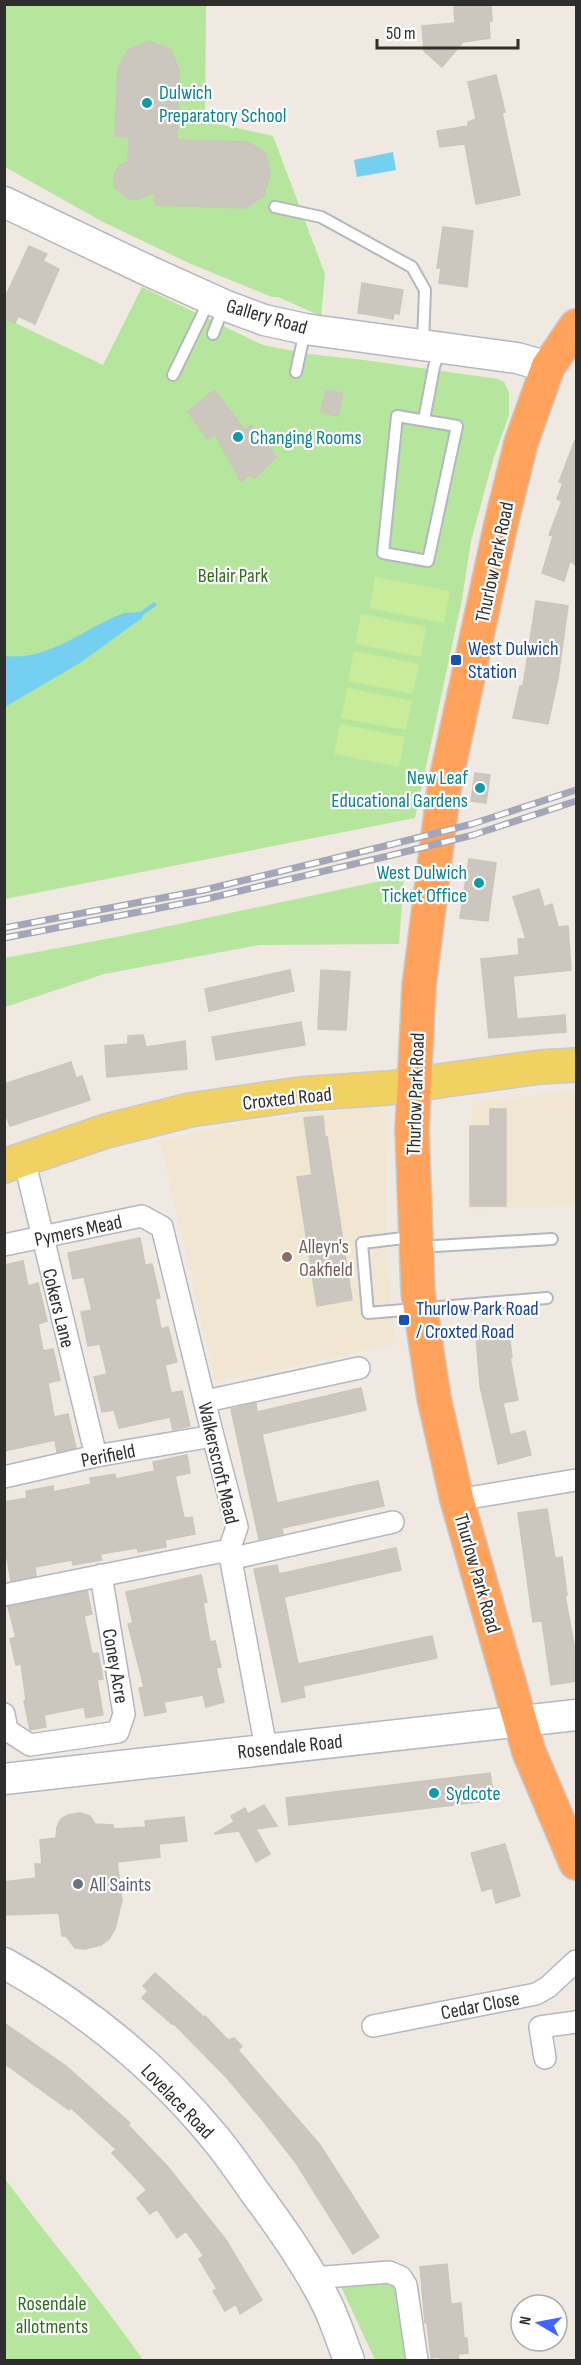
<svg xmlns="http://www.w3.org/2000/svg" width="581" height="2365" font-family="'Sofia Sans Condensed',sans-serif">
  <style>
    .education { fill: #f0e6d1 }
    .green { fill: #b6e59e }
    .pitch { fill: #c9ec9a }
    .water { fill: #75cff0 }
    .building { fill: #cbc7bf; stroke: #cbc5ba; stroke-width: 1.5 }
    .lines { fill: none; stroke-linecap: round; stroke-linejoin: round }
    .lane-casing { stroke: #b4b7c1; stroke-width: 14 }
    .street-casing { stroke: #b4b7c1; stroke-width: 24 }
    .secondary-casing { stroke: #b4b7c1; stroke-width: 33 }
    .primary-casing { stroke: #c9c9c9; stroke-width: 36 }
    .highway-casing { stroke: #c9c9c9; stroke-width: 36 }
    .lane { stroke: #fff; stroke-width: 10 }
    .street { stroke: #fff; stroke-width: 21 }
    .secondary { stroke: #fff; stroke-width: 30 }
    .primary { stroke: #f2d163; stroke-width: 33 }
    .highway { stroke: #ffa35c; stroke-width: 33 }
    .rail-casing { stroke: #a3a6b8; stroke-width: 7 }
    .rail { stroke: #fff; stroke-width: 4.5; stroke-dasharray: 14; stroke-linecap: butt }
    .culture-dot { fill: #0f9aa8; stroke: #fff; stroke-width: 2 }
    .transit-dot { fill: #1a4fb4; stroke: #fff; stroke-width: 2 }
    .education-dot { fill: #8d6e63; stroke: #fff; stroke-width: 2 }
    .worship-dot { fill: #6b7280; stroke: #fff; stroke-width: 2 }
    .labels { text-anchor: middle; stroke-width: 4.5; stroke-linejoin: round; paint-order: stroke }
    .culture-label { font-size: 20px; fill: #0d838f; stroke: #fff; text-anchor: start }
    .street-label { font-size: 20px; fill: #2e2e2e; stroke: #fff }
    .park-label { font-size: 20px; fill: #2c6e1b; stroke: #fff }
    .transit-label { font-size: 20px; fill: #164399; stroke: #fff; text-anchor: start }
    .education-label { font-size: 20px; fill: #785e54; stroke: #fff; text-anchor: start }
    .worship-label { font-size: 20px; fill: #5b616d; stroke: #fff; text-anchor: start }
  </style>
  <rect width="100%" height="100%" fill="#efe9e1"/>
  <path class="education" d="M576 1090V1206L469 1209 472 1104Z
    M375 1106 388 1120 385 1214 390 1299 396 1344 215 1382 160 1140 252 1121Z"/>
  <path class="green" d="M5 5H206L205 121 273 136 325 274 321 316 278 297H272L191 264 103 222 5 167Z
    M142 287 263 345 309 354 364 360 498 379 504 382 509 392V415L493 460 471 541 462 599 415 818 5 899V318L103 365Z
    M404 876 399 944 259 945 104 974 5 1007V958L122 936Z
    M5 2179C50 2240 100 2298 143 2360H5Z
    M389 2279 398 2290 409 2360H375L339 2282Z"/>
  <path class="pitch" d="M375 577 450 591 444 623 370 608Z
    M361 614 426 627 421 657 355 644Z
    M354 651 419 664 413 694 348 681Z
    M347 688 412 701 406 730 341 718Z
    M340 724 405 737 399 767 334 754Z"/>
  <path class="water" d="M393 152 396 170 357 177 354 160Z
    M154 602 157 605 143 615 142 618 80 663 5 707V656C45 661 79 633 114 617L124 613 140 612Z"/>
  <path class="building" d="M454 4H491L492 21 489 22 490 38 463 42 442 67 424 51 422 26 455 23Z
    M149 41 171 50 179 70 177 140 248 142 266 154 270 174 264 195 246 208 155 205V192L137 199H129L114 187V176L119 166 128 162 129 137 115 136 118 68 128 50Z
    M496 75 505 112 502 113 520 195 476 204 465 144 440 147 437 131 468 126V122L476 119 468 82Z
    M443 227 473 231 467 287 439 283 441 268H437Z
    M29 246 47 254 43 261 59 269 35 324 18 316 15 323 4 318V300Z
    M362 283 403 290 399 314 394 313 393 319 358 313Z
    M214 390 245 430 251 425 276 457 254 479 250 474 241 482 215 434 208 440 188 412Z
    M326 390 343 393 338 416 321 412Z
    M575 440 576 565 570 561 564 581 542 573 553 536 549 535 562 501 557 499 563 483 559 482Z
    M536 601 568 606 558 678 548 724 513 718 520 686H523Z
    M475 773 490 775 486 803 471 801Z
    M469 859 496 863 488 921 460 918Z
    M539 889 544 907 552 904 558 927 568 926 571 970 513 976 517 1019 565 1015 566 1032 489 1038 481 959 519 955 518 939H526L513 897Z
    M290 970 294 991 209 1011 205 989Z
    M321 970 350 972 346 1030 318 1029Z
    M301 1022 305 1045 216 1060 212 1037Z
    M143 1035 146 1047 185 1041 187 1069 107 1077 105 1046 128 1044V1036Z
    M71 1062 76 1078 82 1076 90 1100 10 1126 4 1110V1084Z
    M490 1109H506V1206H470V1126H490Z
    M323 1116 325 1138 327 1137 352 1300 317 1306 297 1177 312 1175 304 1118Z
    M140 1238 145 1265 152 1264 160 1298 155 1299 161 1329 168 1327 177 1362 165 1365 171 1393 182 1391 190 1426 173 1430 170 1417 119 1428 114 1410 102 1412 94 1377 107 1374 100 1344 88 1346 81 1312 92 1310 84 1277 73 1279 68 1253Z
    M23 1261 28 1286 38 1283 47 1321 38 1324 43 1351 53 1349 60 1380 48 1383 54 1417 68 1414 76 1448 57 1452 55 1440 4 1451V1265Z
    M509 1333 512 1358H510L518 1400 503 1403 510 1435 525 1431 531 1455 498 1464 480 1386 476 1336Z
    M361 1388 366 1410 262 1434 277 1503 378 1481 384 1506 282 1528 283 1534 259 1539 231 1409 256 1403 257 1412Z
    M187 1455 190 1473 175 1476 184 1518 192 1517 195 1534 165 1540 166 1547 138 1552 137 1548 100 1554 102 1560 73 1565 72 1560 35 1567 36 1576 11 1581 4 1541V1502L27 1498 26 1491 53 1486V1492L91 1484 90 1478 115 1474 116 1479 155 1471 153 1462Z
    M547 1509 555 1558 562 1557 567 1595 565 1596 576 1655V1681L551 1685 542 1621 533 1622 518 1513Z
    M396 1548 401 1570 284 1597 298 1664 432 1636 437 1658 303 1686 305 1697 282 1702 254 1569 277 1565 279 1574Z
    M201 1575 207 1602 203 1603 210 1642 215 1641 221 1667 216 1668 224 1702 206 1707 203 1695 164 1702 166 1712 145 1716 139 1688 144 1687 128 1624 133 1623 126 1592Z
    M87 1591 92 1614 84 1616 92 1654 98 1653 103 1679 97 1680 103 1715 86 1718 84 1707 44 1715 46 1727 30 1730 24 1701 26 1700 21 1664 16 1665 10 1639 16 1637 8 1607Z
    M490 1773 494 1800 289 1825 286 1798Z
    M264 1805 277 1826 256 1829 270 1854 256 1862 239 1831 214 1834 234 1822 231 1816 245 1808 248 1814Z
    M80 1813 90 1816 95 1824 113 1825 114 1829 146 1827 145 1821 184 1817 187 1841 159 1844 160 1857 117 1862 122 1900 115 1929 109 1939 101 1945 85 1949 75 1948 66 1936H62L59 1913 4 1915V1882L36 1878 35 1864H42L40 1840 56 1838 57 1827 61 1819 68 1815Z
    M505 1844 520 1896 496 1903 492 1888 482 1891 471 1853Z
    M155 1973 204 2017 205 2016 228 2040 234 2038 242 2046 238 2050 320 2145 379 2237 353 2254 296 2163 264 2122 227 2078 173 2023 172 2024 142 1998 148 1991 143 1986Z
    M4 2023 66 2066 130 2123 128 2125 168 2167 226 2240 262 2300 240 2314 236 2304 225 2311 213 2291 217 2289 199 2259 204 2256 186 2231 177 2238 157 2209 150 2214 137 2198 147 2190 112 2153 116 2149 71 2108 69 2110 4 2063Z
    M447 2264 451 2304 461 2303 464 2338H467L468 2353 458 2354 459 2361H440V2357L431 2358 427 2323H425L420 2267Z"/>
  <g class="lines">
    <defs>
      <path id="lane" d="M275 207 321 217 412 267 425 290 423 343
        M213 334 224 306
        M296 372 305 331
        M173 375 210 299
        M397 416 457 426 428 561 383 553Z
        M424 420 434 367 440 349
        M412 1237 362 1243 368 1313 547 1298
        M419 1247 552 1239"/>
      <path id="street" d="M24 1159 96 1456
        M4 1245 142 1216 162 1227 213 1436 237 1527 229 1550 266 1748
        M206 1401 359 1368
        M4 1477 96 1456 213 1436
        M457 1500 576 1480
        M230 1559 393 1522
        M4 1595 229 1550
        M4 1714 7 1730 30 1745 118 1732 124 1714 101 1575
        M373 2026 536 1994 548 1987 576 1961
        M545 2058 540 2027 576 2022
        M313 2278 389 2272 401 2277 406 2285 417 2360"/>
      <path id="secondary" d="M4 202 151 272 224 305 264 320 305 329 517 358 548 367
        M4 1779 576 1715
        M4 1963C85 2008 158 2068 216 2139 230 2156 242 2174 254 2191 281 2227 308 2265 328 2306 336 2323 342 2342 349 2360"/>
      <path id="primary" d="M4 1166 106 1131 190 1110 300 1094 388 1088 540 1067 576 1065"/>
      <path id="highway" d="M576 326 548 367 521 443 501 524 444 789 419 986 412 1130 418 1292 434 1398 457 1500 529 1752 576 1863"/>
    </defs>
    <use href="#lane" class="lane-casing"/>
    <use href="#street" class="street-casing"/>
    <use href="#secondary" class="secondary-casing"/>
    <use href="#primary" class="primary-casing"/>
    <use href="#highway" class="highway-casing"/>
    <use href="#lane" class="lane"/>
    <use href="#street" class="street"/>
    <use href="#secondary" class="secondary"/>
    <use href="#primary" class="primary"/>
    <use href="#highway" class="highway"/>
    <defs>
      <path id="rail" d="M4 928 204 890 385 846 472 824 576 790
        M4 938 206 899 388 856 473 835 576 801"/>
    </defs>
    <use href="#rail" class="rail-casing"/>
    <use href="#rail" class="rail"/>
  </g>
  <g class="culture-dot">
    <circle cx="147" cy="103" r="6"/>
    <circle cx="238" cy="437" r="6"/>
    <circle cx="480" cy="788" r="6"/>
    <circle cx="479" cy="883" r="6"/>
    <circle cx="434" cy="1793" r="6"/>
  </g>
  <g class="transit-dot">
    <rect x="450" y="654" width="12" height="12" rx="3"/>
    <rect x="398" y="1314" width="12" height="12" rx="3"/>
  </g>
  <circle class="education-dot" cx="287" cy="1257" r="6"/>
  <circle class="worship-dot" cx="78" cy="1884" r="6"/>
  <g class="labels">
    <g class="culture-label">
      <text x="159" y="99">Dulwich<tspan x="159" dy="23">Preparatory School</tspan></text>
      <text x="250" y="444">Changing Rooms</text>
      <text x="468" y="784" text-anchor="end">New Leaf<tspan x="468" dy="23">Educational Gardens</tspan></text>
      <text x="467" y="879" text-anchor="end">West Dulwich<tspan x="467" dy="23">Ticket Office</tspan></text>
      <text x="446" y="1800">Sydcote</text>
    </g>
    <g class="street-label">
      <text transform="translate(267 316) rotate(16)" y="7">Gallery Road</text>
      <text transform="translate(494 562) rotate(-78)" y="7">Thurlow Park Road</text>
      <text transform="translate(415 1094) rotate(-88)" y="7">Thurlow Park Road</text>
      <text transform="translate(287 1098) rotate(-6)" y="7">Croxted Road</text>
      <text transform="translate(78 1230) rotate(-12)" y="7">Pymers Mead</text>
      <text transform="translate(59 1308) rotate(76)" y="7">Cokers Lane</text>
      <text transform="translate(108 1455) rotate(-11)" y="7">Perifield</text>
      <text transform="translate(219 1463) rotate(77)" y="7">Walkerscroft Mead</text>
      <text transform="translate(478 1573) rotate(74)" y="7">Thurlow Park Road</text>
      <text transform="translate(116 1666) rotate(80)" y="7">Coney Acre</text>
      <text transform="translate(290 1746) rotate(-6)" y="7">Rosendale Road</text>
      <text transform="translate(480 2005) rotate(-11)" y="7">Cedar Close</text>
      <text transform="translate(178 2101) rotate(46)" y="7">Lovelace Road</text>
    </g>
    <g class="park-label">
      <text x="233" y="582">Belair Park</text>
      <text x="52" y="2310">Rosendale<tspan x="52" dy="23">allotments</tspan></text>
    </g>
    <g class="transit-label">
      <text x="468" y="655">West Dulwich<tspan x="468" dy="23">Station</tspan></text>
      <text x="416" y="1315">Thurlow Park Road<tspan x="416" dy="23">/ Croxted Road</tspan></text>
    </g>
    <g class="education-label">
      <text x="299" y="1253">Alleyn's<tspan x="299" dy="23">Oakfield</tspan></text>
    </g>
    <g class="worship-label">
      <text x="90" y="1891">All Saints</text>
    </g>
  </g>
  <rect width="581" height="2365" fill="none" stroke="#2e2e2e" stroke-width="12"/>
  <g transform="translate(539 2323) rotate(280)"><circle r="28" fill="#ffffff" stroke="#ababab" stroke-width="1.5"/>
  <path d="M0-4.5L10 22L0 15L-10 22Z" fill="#4264fb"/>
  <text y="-9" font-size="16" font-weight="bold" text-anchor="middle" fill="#2e2e2e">N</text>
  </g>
  <path d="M377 39v9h141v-9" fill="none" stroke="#2e2e2e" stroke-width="3"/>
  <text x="386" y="39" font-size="18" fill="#2e2e2e" stroke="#ffffff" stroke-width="4.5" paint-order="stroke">50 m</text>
</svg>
